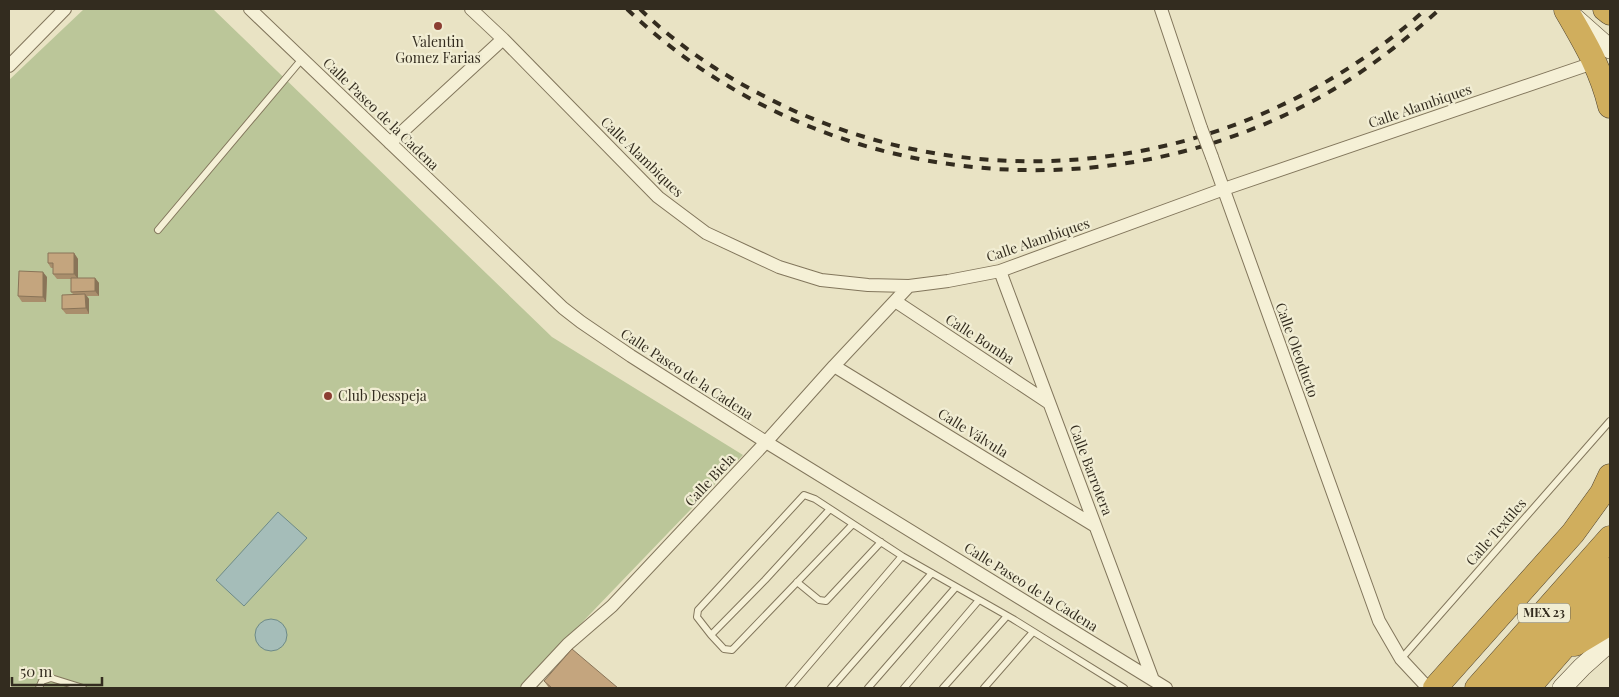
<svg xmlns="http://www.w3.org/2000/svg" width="1619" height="697" font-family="'Playfair Display',serif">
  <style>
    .green { fill: #bbc699 }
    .water { fill: #a5bdb9; stroke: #6d8a87 }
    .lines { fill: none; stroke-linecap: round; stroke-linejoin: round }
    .lane-casing { stroke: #82765c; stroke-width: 8 }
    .street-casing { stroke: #82765c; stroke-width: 14 }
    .secondary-casing { stroke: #645740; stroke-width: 20 }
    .highway-casing { stroke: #504430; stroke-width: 25 }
    .lane { stroke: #f5f0d6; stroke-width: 6 }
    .street { stroke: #f5f0d6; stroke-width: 12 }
    .secondary { stroke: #f5f0d6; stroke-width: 19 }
    .highway { stroke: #d0ae5d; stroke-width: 24 }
    .rail { stroke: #332c1f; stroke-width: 4; stroke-dasharray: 9 9; stroke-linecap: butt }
    .street-bridge-casing { stroke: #82765c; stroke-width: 14; stroke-linecap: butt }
    .street-bridge { stroke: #f5f0d6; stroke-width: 12 }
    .wall { fill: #a98e6c }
    .shaded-wall { fill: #897458 }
    .building { fill: #c4a57e; stroke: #897458 }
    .poi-dot { fill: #8b3e32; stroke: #f1edd3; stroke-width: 2 }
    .labels { text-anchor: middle; stroke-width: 4.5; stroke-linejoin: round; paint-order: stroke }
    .shield { fill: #f1edd3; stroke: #6c6655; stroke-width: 1 }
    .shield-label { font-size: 12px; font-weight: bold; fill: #332c1f }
    .poi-label { font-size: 14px; fill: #332c1f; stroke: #f1edd3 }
    .street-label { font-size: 14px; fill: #332c1f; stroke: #f1edd3 }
  </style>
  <rect width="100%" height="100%" fill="#e9e3c4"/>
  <path class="green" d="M84 9H213L552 337 743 455 519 688H12L9 679V80Z"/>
  <path class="water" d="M278 512 307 538 244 606 216 580Z
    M255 635a16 16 0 1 1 32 0a16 16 0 1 1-32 0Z"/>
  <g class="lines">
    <defs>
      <path id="lane" d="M158 230 302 59
        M902 556 1013 619 1124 688
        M797 582 819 600 826 601 881 542
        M711 635 724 649 732 650 853 524
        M1401 659 1610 421
        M39 688 42 681 51 678 83 688
        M789 688 902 556 815 499 804 495 698 610 697 617 711 635 765 580 830 509
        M831 688 932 573
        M868 688 956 587
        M904 688 979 600
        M943 688 1007 616
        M984 688 1033 632"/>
      <path id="street" d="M250 9 563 308 581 322 631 356 766 442 1166 688
        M471 9 503 39 658 197 706 233 779 267 821 280 868 285 909 286 948 281 1000 271 1224 189 1596 62
        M1161 9 1201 128
        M9 66 65 9
        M390 143 503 39
        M1212 157 1379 621 1401 659 1428 688
        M1000 271 1153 680
        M895 301 1049 403
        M834 366 1095 526
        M527 688 568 644 612 606 766 442 834 366 909 286"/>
      <path id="secondary" d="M1575 18 1610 49
        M1562 688 1582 667 1610 642"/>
      <path id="highway" d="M1605 9 1610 13
        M1566 10C1585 43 1601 69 1610 106
        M1575 644 1610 623
        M1435 688 1573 533 1602 493 1610 476
        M1477 688 1610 538
        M1502 688 1610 570
        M1528 688 1610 594"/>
    </defs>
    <use href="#lane" class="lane-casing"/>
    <use href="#street" class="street-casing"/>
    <use href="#secondary" class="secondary-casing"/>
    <use href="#highway" class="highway-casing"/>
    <use href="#lane" class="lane"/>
    <use href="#street" class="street"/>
    <use href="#secondary" class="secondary"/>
    <use href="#highway" class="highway"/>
    <path class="rail" d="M627 9C809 183 1091 220 1313 101 1360 76 1401 44 1440 9
      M640 9C685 53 741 87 799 113 1011 205 1255 163 1426 9"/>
    <defs>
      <path id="street-bridge" d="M1201 128 1212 157"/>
    </defs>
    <use href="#street-bridge" class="street-bridge-casing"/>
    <use href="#street-bridge" class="street-bridge"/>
  </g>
  <path class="wall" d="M74 253 78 259V278H95L99 283V296H87L89 299V314H66L62 309 73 294 71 292V279H57L53 274V268H51L48 263Z
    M47 277 46 302H22L18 296Z
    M544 681 618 688H549Z"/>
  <path class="shaded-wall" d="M74 253 78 259V279L74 274Z
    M43 272 47 277 46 302 43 297Z
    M95 278 99 283V296L95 291Z
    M85 294 89 299V314L86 308Z"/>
  <path class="building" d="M48 253H74V274H53V263H48Z
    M19 271 43 272V297L18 296Z
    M71 278H95V291L71 292Z
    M85 294 86 308 62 309V295Z
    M572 649 618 688H552L544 681Z"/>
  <g class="poi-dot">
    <circle cx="438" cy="26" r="5"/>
    <circle cx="328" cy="396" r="5"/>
  </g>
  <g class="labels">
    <rect class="shield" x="1518" y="603.5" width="52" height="19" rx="4"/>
    <g class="shield-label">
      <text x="1544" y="617">MEX 23</text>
    </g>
    <g class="poi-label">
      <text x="438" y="47">Valentin<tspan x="438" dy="16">Gomez Farias</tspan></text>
      <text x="338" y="401" text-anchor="start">Club Desspeja</text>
    </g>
    <g class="street-label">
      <text transform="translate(1420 106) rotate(-19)" y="5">Calle Alambiques</text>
      <text transform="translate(381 114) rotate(44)" y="5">Calle Paseo de la Cadena</text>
      <text transform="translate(642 157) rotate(44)" y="5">Calle Alambiques</text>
      <text transform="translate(1038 240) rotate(-19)" y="5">Calle Alambiques</text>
      <text transform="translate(980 339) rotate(33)" y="5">Calle Bomba</text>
      <text transform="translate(1297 350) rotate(70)" y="5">Calle Oleoducto</text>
      <text transform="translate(687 374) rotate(33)" y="5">Calle Paseo de la Cadena</text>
      <text transform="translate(973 433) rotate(32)" y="5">Calle Válvula</text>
      <text transform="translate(1091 470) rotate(69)" y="5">Calle Barrotera</text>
      <text transform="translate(710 480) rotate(-47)" y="5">Calle Biela</text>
      <text transform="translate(1496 532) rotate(-49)" y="5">Calle Textiles</text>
      <text transform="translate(1031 587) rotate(32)" y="5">Calle Paseo de la Cadena</text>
    </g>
  </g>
  <rect width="1619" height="697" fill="none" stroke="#332c1f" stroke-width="20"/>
  <path d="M12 677v8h90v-8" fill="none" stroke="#332c1f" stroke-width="2.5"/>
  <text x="20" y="677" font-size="15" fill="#332c1f" stroke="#f1edd3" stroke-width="4" paint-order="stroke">50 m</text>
</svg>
